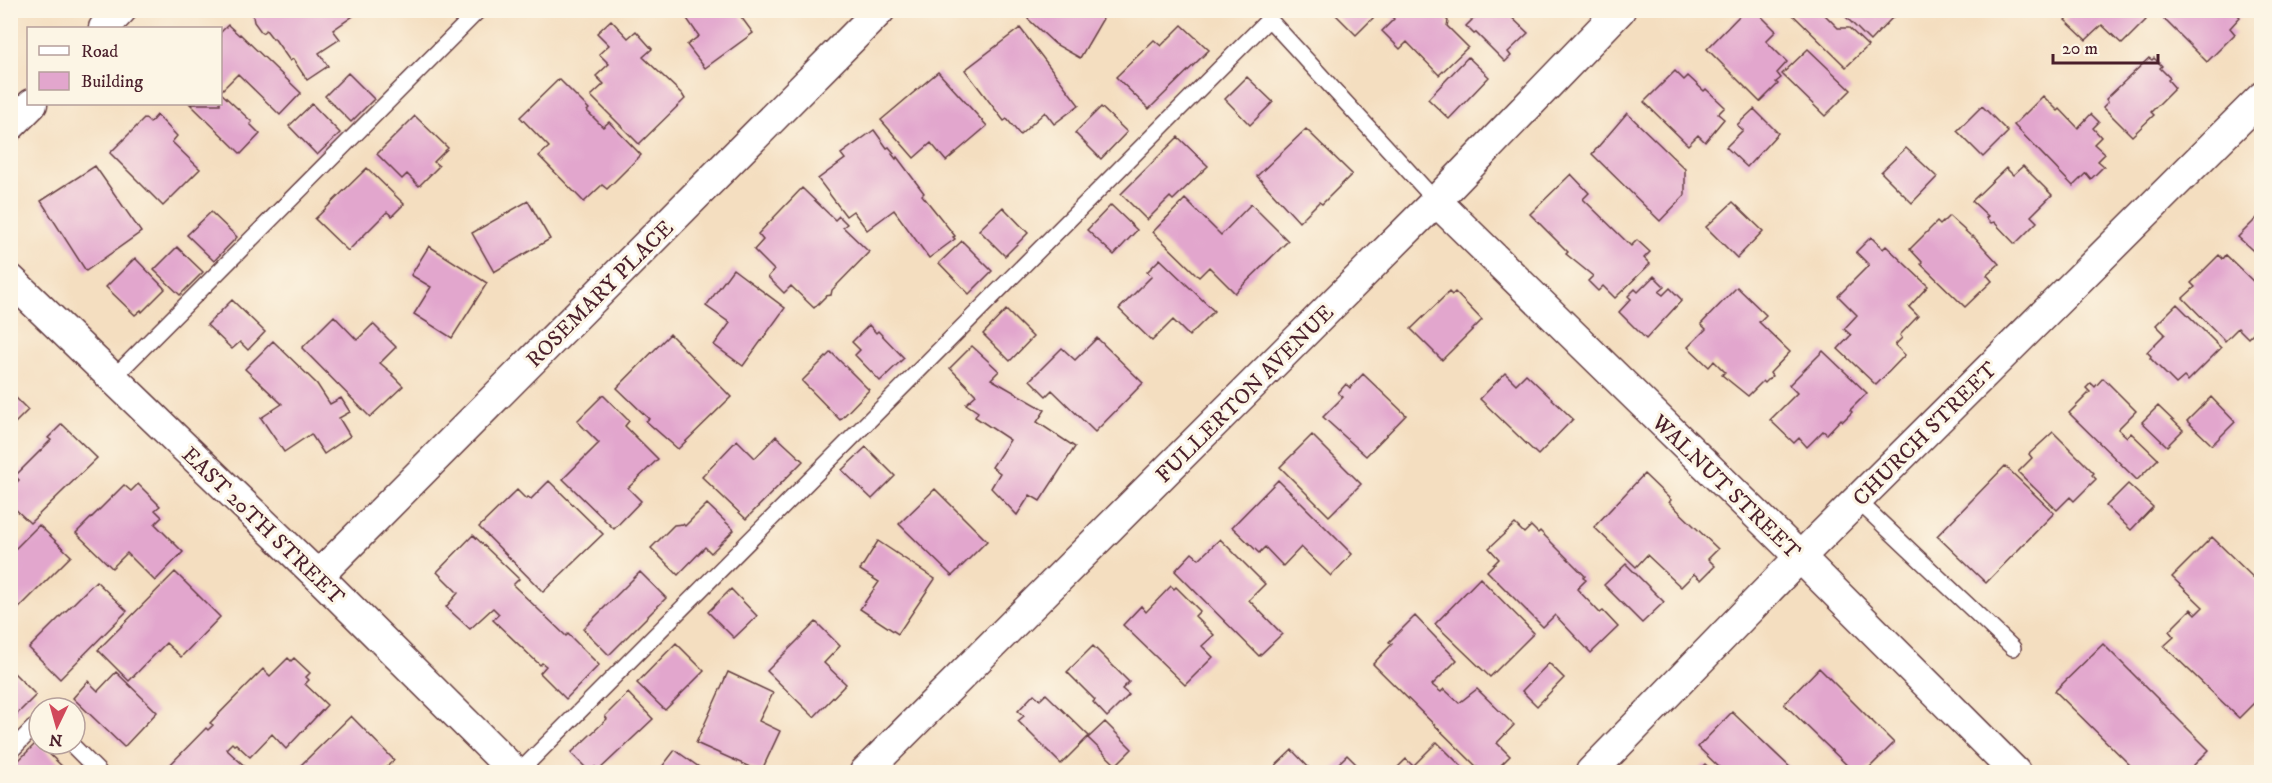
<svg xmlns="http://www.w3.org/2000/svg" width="2272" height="783" font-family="'IM FELL DW Pica',serif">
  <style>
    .building { fill: #e2a6cd }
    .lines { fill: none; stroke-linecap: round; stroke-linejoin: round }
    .service-casing { stroke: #643c41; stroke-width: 18 }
    .minor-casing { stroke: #643c41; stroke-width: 33 }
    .service { stroke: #fff; stroke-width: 15 }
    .minor { stroke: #fff; stroke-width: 30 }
    .labels { text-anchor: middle; stroke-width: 6; stroke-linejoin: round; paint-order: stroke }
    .street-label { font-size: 22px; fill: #4a1f2b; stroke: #fcf5e5 }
  </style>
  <rect width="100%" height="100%" fill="#fcf5e5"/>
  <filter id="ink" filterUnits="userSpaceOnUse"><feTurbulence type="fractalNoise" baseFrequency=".0167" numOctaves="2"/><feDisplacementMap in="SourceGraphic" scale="12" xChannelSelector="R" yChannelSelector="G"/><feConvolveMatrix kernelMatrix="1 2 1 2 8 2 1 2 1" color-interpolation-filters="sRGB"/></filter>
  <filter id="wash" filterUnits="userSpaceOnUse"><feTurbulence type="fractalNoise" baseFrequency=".008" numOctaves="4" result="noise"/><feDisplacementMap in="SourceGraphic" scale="24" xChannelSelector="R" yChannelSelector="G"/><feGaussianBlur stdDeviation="1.35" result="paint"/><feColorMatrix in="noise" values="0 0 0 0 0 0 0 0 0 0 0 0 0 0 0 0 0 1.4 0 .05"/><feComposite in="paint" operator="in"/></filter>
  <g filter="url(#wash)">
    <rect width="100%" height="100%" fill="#f4dec0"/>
    <g id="blocks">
      <path class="building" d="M252 10H348L353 16 333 30 340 39 319 53 328 66 307 80 293 59 290 61 274 38 273 39 266 30 262 33 254 22Z
        M681 10H736L753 33 705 68 687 45 699 36Z
        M1033 10H1108L1080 58 1055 44 1028 19Z
        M1340 10H1381L1356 35 1336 15Z
        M1393 10H1435L1436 12 1439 10 1448 21 1447 26 1468 47 1439 75 1407 42 1400 49 1382 31 1394 19 1389 14Z
        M1466 10H1504L1528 33 1508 52 1511 56 1505 62 1476 33 1474 34 1466 26 1474 18Z
        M1745 10H1755L1776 31 1766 41 1787 62 1777 73 1781 78 1776 82 1778 84 1760 102 1707 49Z
        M1788 10H1820L1838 28H1849L1868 46 1846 67Z
        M1850 10H1886L1893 17 1870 41 1845 16Z
        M2075 10H2137L2146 20 2122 44 2102 25 2086 40 2065 20Z
        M2171 10H2233L2240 17 2230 28 2235 34 2207 62 2163 18Z
        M611 20 628 38 636 31 652 49 643 57 682 94 685 99 639 144 591 96 604 84 596 76 609 64 599 54 609 45 597 33Z
        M228 25 239 35 240 34 301 93 280 115 238 74 220 92V33Z
        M1182 25 1209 50 1149 109 1116 77 1154 40 1161 46Z
        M1020 28 1079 105 1054 124 1045 112 1020 135 1007 119 1004 121 965 70Z
        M1808 49 1851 90 1825 116 1782 74Z
        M1468 57 1489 77 1449 119 1428 99Z
        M2149 58 2152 60 2154 58 2162 66 2160 68 2170 78 2168 80 2175 88 2151 112 2154 115 2132 136 2103 107 2108 102 2106 99Z
        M1675 71 1684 80 1688 76 1704 91 1706 89 1725 107 1718 114 1724 119 1705 142 1698 135 1688 145 1644 102Z
        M938 72 987 126 946 161 931 143 914 158 881 120Z
        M348 73 374 99 351 122 325 96Z
        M1247 77 1273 102 1250 125 1225 99Z
        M559 79 589 109 587 111 603 127 609 122 641 155 607 189 602 185 584 202 539 156 549 147 520 117Z
        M220 92 252 122 250 124 260 134 241 154 190 104H220Z
        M2043 96 2058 111 2060 109 2078 128 2091 114 2099 122 2093 128 2101 137 2094 144 2105 154 2098 161 2104 166 2091 179 2086 173 2073 186 2014 125Z
        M312 104 340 133 317 155 289 126Z
        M1982 106 2008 132 1983 157 1957 131Z
        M1101 107 1127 132 1101 159 1075 133Z
        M1754 109 1778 133 1747 167 1726 147 1743 130 1737 125Z
        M1627 113 1685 169V195L1660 221 1592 154Z
        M157 115 177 136 172 142 200 169 163 206 110 153 145 118 150 123Z
        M415 116 448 148 434 162 439 166 419 186 407 174 402 179 377 154Z
        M1306 129 1352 174 1322 204 1319 202 1299 222 1257 176Z
        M874 130 887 148 889 147 894 153 892 154 896 159 897 157 924 193 922 195 955 236 953 237 955 239 929 258 894 210 867 230 853 211 846 216 818 179 845 159 841 154Z
        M1178 137 1208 166 1173 200 1170 197 1147 220 1121 194Z
        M1906 148 1937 177 1912 203 1881 172Z
        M95 166 141 232 86 271 41 201Z
        M2023 166 2052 195 2031 216 2037 222 2015 244 1994 222 1991 223 1986 218 1988 216 1972 201 2006 168 2013 175Z
        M367 168 404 204 392 216 387 212 348 251 315 219Z
        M1571 174 1589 193 1583 199 1631 246 1637 240 1650 252 1644 258 1650 264 1615 298 1603 286 1598 291 1588 281 1593 276 1566 254 1568 252 1530 214Z
        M802 188 835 220 839 216 847 224 843 227 869 252 832 290 831 295 826 296 814 308 791 286 784 293 768 277 774 270 754 250 763 240 758 234Z
        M1185 199 1221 235 1251 204 1288 241 1235 293 1209 267 1199 277 1153 232Z
        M528 201 550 239 494 272 472 233Z
        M1733 202 1763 231 1737 258 1706 227Z
        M1111 205 1137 230 1114 255 1087 230Z
        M1003 207 1028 233 1005 256 979 230Z
        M211 212 237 237 214 261 187 235Z
        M2262 213V259L2238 237Z
        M1949 216 1972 237 1973 236 1999 264 1987 275 1992 281 1965 307 1921 264 1922 262 1910 249 1937 222 1940 225Z
        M1871 237 1883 249 1886 246 1928 286 1909 307 1918 316 1900 335 1902 338 1895 345 1905 355 1876 385 1838 349 1851 335 1844 329 1857 315 1838 296 1869 265 1856 252Z
        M962 241 992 271 969 294 939 263Z
        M429 246 487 283 452 338 414 314 431 287 411 275Z
        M177 247 203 272 180 295 154 270Z
        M2219 255 2223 259 2226 255 2262 290V324L2248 338 2238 328 2225 341 2183 298 2195 287 2191 283Z
        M135 258 165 289 142 312 141 310 135 315 106 287Z
        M1160 259 1214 311 1189 336 1173 320 1152 341 1119 309 1152 276 1147 272Z
        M733 269 785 308 743 366 714 345 730 323 706 306Z
        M1654 276 1665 287 1659 292 1663 295 1670 288 1682 300 1646 339 1619 312 1631 299 1628 296 1635 289 1638 292Z
        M1737 287 1766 315 1759 322 1790 352 1770 373 1772 376 1765 383 1763 381 1748 396 1722 375 1725 372 1714 361 1709 367 1688 347 1706 329 1701 324Z
        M1449 292 1452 295 1455 292 1482 320 1442 360 1411 329Z
        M232 300 265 332 248 350 240 342 232 349 207 325Z
        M2177 304 2221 348 2188 381 2184 377 2176 384 2150 358 2151 356 2147 352 2165 334 2156 325Z
        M1006 310 1033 337 1010 361 983 334Z
        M334 316 357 340 373 324 396 347 380 363 393 374 392 375 403 386 370 417 302 348Z
        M869 325 876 333 878 331 904 358 880 381 855 355 860 350 852 342Z
        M670 334 731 397 678 449 646 421 649 419 617 388Z
        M1097 338 1143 383 1095 432 1052 390 1046 396 1030 380 1062 348 1075 360Z
        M273 341 317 384 330 404 341 398 350 412 339 418 350 436 324 454 311 434 284 452 261 418 282 404 245 369Z
        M972 346 999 371 991 379 1045 410 1037 422 1075 447 1040 501 1030 495 1017 515 991 488 1000 473 992 467 1010 440 975 417 978 412 966 404 976 395 950 368Z
        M1823 351 1867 393 1850 410 1852 412 1843 421 1841 419 1827 434 1823 431 1807 447 1799 438 1794 443 1770 420 1797 393 1789 385Z
        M831 352 869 390 840 420 802 381Z
        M1505 373 1516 384 1526 374 1573 419 1538 455 1480 399Z
        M1363 374 1406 415 1366 456 1323 417 1343 397 1338 393 1346 384 1350 388Z
        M2103 378 2136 411 2118 429 2127 437 2131 433 2158 459 2137 480 2069 413 2090 392 2086 388 2091 383 2095 387Z
        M10 392 28 410 10 428Z
        M603 395 629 421 625 426 658 459 628 488 641 501 614 529 563 479 599 443 577 421Z
        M2211 397 2235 422 2212 445 2187 421Z
        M2158 406 2183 430 2167 446 2142 422Z
        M62 424 97 458 30 523 10 504V489L19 480 15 476 51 440 48 438Z
        M2053 432 2094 473 2092 475 2096 479 2074 501 2070 497 2057 510 2018 472 2032 458 2029 454Z
        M1312 435 1361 484 1329 516 1280 467Z
        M776 436 803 461 746 519 702 477 737 440 755 458Z
        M866 447 895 476 872 499 842 470Z
        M2005 466 2054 513 1986 583 1937 536Z
        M1644 474 1671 500 1669 502 1718 549 1708 559 1715 566 1701 580 1694 574 1681 587 1647 555 1636 567 1594 527Z
        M1278 480 1352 554 1331 576 1301 547 1283 566 1265 547 1259 553 1232 527Z
        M549 481 603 534 543 592 479 527 517 490 526 499 528 497 531 499Z
        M138 484 160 506 155 510 162 517 155 524 183 552 155 581 127 553 112 568 76 533 124 485 131 491Z
        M2128 484 2153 507 2131 530 2106 506Z
        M935 489 987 541 952 576 899 524Z
        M707 504 734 530 711 553 705 547 678 575 651 548 674 525 683 524 685 526Z
        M1515 524 1524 533 1531 526 1538 533 1540 531 1585 576 1583 578 1586 580 1577 589 1600 613 1603 611 1618 627 1591 653 1555 615 1543 627 1487 571 1499 559 1489 548Z
        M39 525 71 556 10 617V554Z
        M473 535 519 579 513 585 566 636 568 634 599 665 566 699 540 673 546 666 542 663 540 665 493 620 499 614 493 608 470 629 446 607 458 593 437 572Z
        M2212 537 2262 586V695L2239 718 2164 646 2174 637 2169 631 2191 609 2196 614 2203 607 2172 577Z
        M1220 539 1265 584 1249 600 1282 634 1259 656 1175 571 1192 553 1199 559Z
        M878 541 935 579 898 634 860 609 879 582 860 570Z
        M1626 564 1664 602 1642 623 1604 585Z
        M175 572 220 617 181 657 166 643 129 681 98 650Z
        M640 572 666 598 609 655 583 629Z
        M1480 578 1534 633 1490 677 1435 624Z
        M96 581 127 611 60 679 29 648Z
        M1171 586 1174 589 1176 587 1200 611 1195 616 1214 635 1202 646 1213 657 1185 685 1123 625 1141 606 1146 612Z
        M731 589 757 616 734 638 708 612Z
        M1415 616 1457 660 1432 685 1441 692 1444 689 1459 703 1477 689 1514 725 1497 743 1510 756 1494 772H1482L1373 664 1392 644 1389 642Z
        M816 622 840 646 824 663 846 684 814 717 767 671Z
        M676 643 704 671 665 710 637 683Z
        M2103 644 2209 750 2187 772H2137L2055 691Z
        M1093 646 1129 682 1122 689 1129 695 1107 717 1093 702 1095 700 1067 672Z
        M288 658 291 661 294 658 310 673 306 677 309 680 305 684 327 705 286 749 272 734 250 757 236 744 234 745 232 743 226 749 251 772 164 771 206 728 208 730 213 725 210 723 263 669 270 676Z
        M1549 663 1564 678 1537 706 1522 691Z
        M1819 668 1894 743 1865 772H1854L1784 704Z
        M10 669 36 695 10 721Z
        M116 672 157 712 124 747 73 698 88 681 98 691Z
        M728 672 773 693 759 721 780 731 761 772 696 743Z
        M628 693 653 719 598 771 595 767 590 772 571 753 607 719 605 716Z
        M1034 694 1040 700 1046 694 1089 736 1061 764 1018 721 1024 716 1018 711Z
        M1732 712 1795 772H1721L1718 770 1720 768 1698 747Z
        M351 716 394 760 381 772H307L300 766Z
        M1105 722 1132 749 1116 765 1088 738Z
        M37 742 39 744 68 772H10V769Z
        M1437 742 1467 772H1393L1406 759 1413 766Z
        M675 750 706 772H658Z
        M1292 750 1313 772H1269Z
        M1347 755 1364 772H1330Z
        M1705 764 1714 772H1697Z"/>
    </g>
  </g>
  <g filter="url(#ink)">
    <use href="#blocks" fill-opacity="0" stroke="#643c41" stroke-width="1.5"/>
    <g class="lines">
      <defs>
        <path id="service" d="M1265 12 1269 19 1436 201
          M112 379 479 10
          M1857 500 2013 648
          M71 744 99 772
          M10 752 33 728H39
          M519 772 1269 19"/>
        <path id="minor" d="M104 28 121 10
          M10 126 32 104
          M1436 201 1800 557 2015 772
          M10 279 318 576 515 772
          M318 576 880 10
          M865 772 1436 201 1620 10
          M1591 772 1800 557 2262 97"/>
      </defs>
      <use href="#service" class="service-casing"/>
      <use href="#minor" class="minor-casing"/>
      <use href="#service" class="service"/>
      <use href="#minor" class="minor"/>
    </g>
  </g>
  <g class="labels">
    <g class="street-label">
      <text transform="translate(599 293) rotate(-45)" y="8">ROSEMARY PLACE</text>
      <text transform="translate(1244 393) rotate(-45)" y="8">FULLERTON AVENUE</text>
      <text transform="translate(1924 433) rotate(-45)" y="8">CHURCH STREET</text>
      <text transform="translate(1727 486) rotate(44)" y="8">WALNUT STREET</text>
      <text transform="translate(264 525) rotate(44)" y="8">EAST 20TH STREET</text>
    </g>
  </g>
  <rect width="2272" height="783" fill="none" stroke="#fcf5e5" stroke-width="36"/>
  <rect x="27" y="27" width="195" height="78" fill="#fcf5e5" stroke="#b59f9b" stroke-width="1.5"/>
  <rect x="39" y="46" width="30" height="9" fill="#ffffff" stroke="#b59f9b" stroke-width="1.5"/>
  <text x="81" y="57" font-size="18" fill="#4a1f2b">Road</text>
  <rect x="39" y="72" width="30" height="18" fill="#e2a6cd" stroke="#b59f9b" stroke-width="1.5"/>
  <text x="81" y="87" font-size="18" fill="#4a1f2b">Building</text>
  <g transform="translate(57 726) rotate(185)"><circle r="28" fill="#fcf5e5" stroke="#b59f9b" stroke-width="1.5"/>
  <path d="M0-4.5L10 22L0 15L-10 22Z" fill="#d1495b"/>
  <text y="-9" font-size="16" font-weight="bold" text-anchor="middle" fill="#4a1f2b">N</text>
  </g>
  <path d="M2053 54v9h105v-9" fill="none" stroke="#4a1f2b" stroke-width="3"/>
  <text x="2062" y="54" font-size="18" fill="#4a1f2b" stroke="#fcf5e5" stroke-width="4.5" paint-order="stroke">20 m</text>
</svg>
